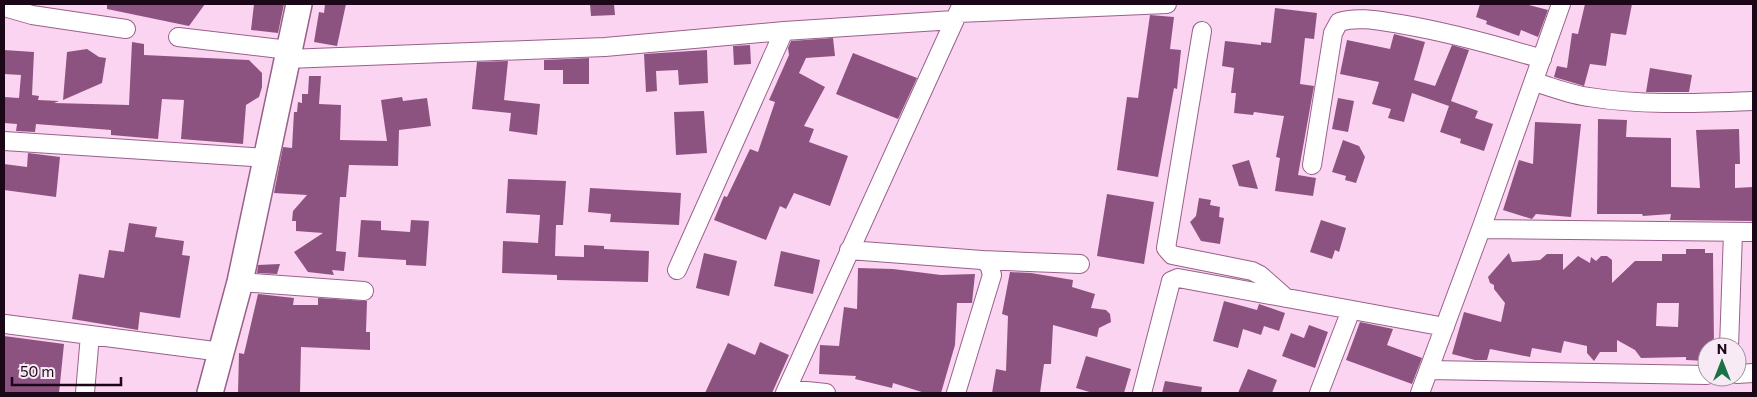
<svg xmlns="http://www.w3.org/2000/svg" width="1757" height="397" font-family="Commissioner,sans-serif">
  <style>
    .building { fill: #8d5380; fill-rule: evenodd }
    .lines { fill: none; stroke-linecap: round; stroke-linejoin: round }
    .street-casing { stroke: #99608c; stroke-width: 20 }
    .secondary-casing { stroke: #99608c; stroke-width: 28 }
    .street { stroke: #fff; stroke-width: 18 }
    .secondary { stroke: #fff; stroke-width: 25 }
  </style>
  <rect width="100%" height="100%" fill="#fbd4f1"/>
  <path class="building" d="M107 4H205L189 26 107 9Z
    M254 4H284L278 33 251 30Z
    M325 4H346L337 46 314 42 319 12 324 13Z
    M590 4H614L615 15 591 16Z
    M1480 4H1525L1548 10 1538 37 1521 30 1519 36 1486 24 1487 21 1476 17Z
    M1585 4H1632L1626 35 1611 33 1606 66 1590 64 1584 86 1554 77 1557 66 1567 68 1572 33 1578 34Z
    M1275 8 1317 13 1314 39 1305 38 1300 84 1314 86 1298 175 1316 178 1313 196 1275 191 1280 158 1276 157 1284 116 1254 112 1253 115 1234 113 1236 93H1231L1234 68 1222 66 1225 41 1261 45V42L1271 43Z
    M1150 15 1174 17 1170 49 1181 50 1177 89 1174 88 1158 177 1117 170 1127 97 1138 98Z
    M1394 34 1425 42 1414 80 1435 86 1452 45 1469 50 1451 101 1478 111 1475 118 1493 124 1484 151 1460 143 1461 139 1440 132 1449 106 1412 93 1404 122 1388 118 1391 109 1372 104 1379 82 1340 74 1347 40 1390 49Z
    M833 38 835 56 806 58 799 73 825 87 804 126 814 129 809 142 848 156 830 206 794 193 786 209 780 206 766 240 714 220 724 196 727 197 750 149 758 152 775 102 769 100 789 55 788 48 791 41Z
    M132 42 144 44V55L249 60 262 73V87L259 97 246 105 243 144 181 139 184 100 162 99 158 139 111 135V130L36 124 35 132 16 131 17 124 4 123V97L19 98 21 75 4 74V50L34 52 32 95 39 96 38 100 59 101 54 103 129 105Z
    M750 45 751 64 734 65 733 46Z
    M87 49 99 57 106 58 102 83 63 100 67 52Z
    M707 50 708 83 679 85 678 70 656 71 657 91 646 92 644 54Z
    M853 53 917 78 898 119 836 94Z
    M589 58V84H563V70H544V60Z
    M508 61 504 100 540 104 537 135 509 131 511 113 472 109 477 62Z
    M1650 68 1692 75 1689 92H1646Z
    M309 76H321L319 104 341 105 340 140 387 141 381 100 402 97 403 101 427 98 431 126 399 130 398 166 349 165 346 197H340L336 251 346 252 344 271 332 270 334 275 308 272 294 252 323 233 296 231V221H292L293 211 307 195 274 193 283 147 292 148 294 112H297L298 102 302 103V94H308Z
    M1338 98 1354 101 1348 132 1332 129Z
    M704 111 707 153 676 155 674 112Z
    M1598 119 1627 120 1626 137 1671 138V187L1700 188 1696 130 1739 129 1740 164H1735V188L1753 187V221L1670 220 1671 214 1643 216 1642 214H1597Z
    M1535 122 1581 124 1571 217 1536 214 1532 219 1503 210 1519 160 1533 164Z
    M1343 140 1359 146 1365 157 1356 183 1345 180 1346 176 1332 172Z
    M28 153 60 157 56 197 4 190V164L27 167Z
    M1249 160 1258 189 1239 186 1232 165Z
    M508 179 566 181 563 225H556L555 256 584 257V245L604 246V249L649 251 648 282 557 280V275L502 273 503 241 538 243 540 215 506 213Z
    M590 188 681 193 679 225 610 222 611 214 588 212Z
    M1107 194 1154 202 1144 264 1097 256Z
    M1199 198 1211 200 1210 205 1220 207 1219 217 1224 218 1220 244 1201 241 1190 222 1196 216Z
    M361 220 381 221V230L410 232 411 220 429 221 426 266 406 265V260L358 257Z
    M1321 220 1346 228 1339 252 1335 250 1332 259 1310 252Z
    M129 223 157 227 155 237 184 241 182 255 190 256 180 318 140 312 138 330 72 319 79 274 104 278 109 250 124 252Z
    M1686 249H1705V253H1713L1714 347H1707V361L1686 360V357L1641 358 1635 350 1617 340V352H1600L1594 361 1587 353V346L1564 341 1561 353 1532 348 1530 357 1490 349 1487 360H1475L1452 354 1464 312 1501 322 1505 303 1494 289V285L1490 283 1488 277 1509 253 1512 262 1540 260 1547 254H1563V270L1578 256 1590 263 1591 257 1596 261 1601 256H1607L1612 260V283L1635 261H1662V254H1686ZM1657 303H1679L1678 327 1656 326Z
    M781 251 820 260 813 294 774 286Z
    M704 253 737 261 729 296 696 288Z
    M280 264 277 274 257 273 258 265Z
    M858 268 893 269 941 275 975 274 972 303H957L955 345 941 393H925L893 383 892 388 855 379 856 376 819 374 820 345 839 346 844 307 857 309Z
    M1010 272 1031 273 1073 280 1072 287 1095 294 1091 308 1106 310 1110 314 1111 322 1099 328 1097 337 1053 325 1051 364H1044L1040 393H992L996 369 1006 371 1008 316 1002 314Z
    M258 294 294 298 293 305H318V298L367 301 366 332H370V350L301 347 300 393H238L239 353 244 354Z
    M1224 301 1257 310 1259 304 1285 313 1279 331 1264 326 1261 335 1243 329 1238 348 1213 341Z
    M1360 322 1393 329 1387 345 1422 358 1412 384 1346 360Z
    M1309 325 1328 332 1315 368 1282 356 1291 333 1304 338Z
    M4 336 64 344 59 393H4Z
    M760 342 789 355 772 393H705L728 343 755 355Z
    M1086 356 1131 369 1124 393H1093L1076 388Z
    M1248 369 1277 380 1272 393H1238Z
    M1165 381 1202 387 1201 393H1162Z"/>
  <g class="lines">
    <defs>
      <path id="street" d="M4 7 32 15 126 29
        M958 13 1167 4
        M1202 31 1166 248 1172 255 1252 271 1260 275 1286 298
        M178 37 289 50
        M287 59 605 47 784 31 954 20
        M1534 82C1552 87 1571 95 1589 97 1644 106 1698 103 1753 101
        M4 141 266 158
        M1312 165 1333 33 1339 22C1359 16 1380 21 1400 24 1448 32 1495 45 1542 59
        M1481 229 1753 232
        M849 250 982 260 989 264 992 275 956 393
        M982 260 1080 264
        M677 270 784 31
        M240 282 364 291
        M5 324 222 352
        M1729 347 1733 233
        M1429 370 1707 375
        M1737 374 1753 373
        M787 389 826 393
        M85 393 90 335
        M785 393 962 4
        M1142 393 1170 285 1171 281 1178 278 1445 327
        M1319 393 1351 310
        M1420 393 1481 229 1561 4"/>
      <path id="secondary" d="M210 393 240 282 299 4"/>
    </defs>
    <use href="#street" class="street-casing"/>
    <use href="#secondary" class="secondary-casing"/>
    <use href="#street" class="street"/>
    <use href="#secondary" class="secondary"/>
  </g>
  <rect width="1757" height="397" fill="none" stroke="#1c0718" stroke-width="10"/>
  <g transform="translate(1722 362)"><circle r="24" fill="#f7eaf4" stroke="#9f8f9c"/>
  <path d="M0-4L9 19L0 12L-9 19Z" fill="#1a7144"/>
  <text y="-8" font-size="14" font-weight="bold" text-anchor="middle" fill="#1c0718">N</text>
  </g>
  <path d="M12 377v8h109v-8" fill="none" stroke="#1c0718" stroke-width="2.5"/>
  <text x="20" y="377" font-size="15" fill="#1c0718" stroke="#f7eaf4" stroke-width="4" paint-order="stroke">50 m</text>
</svg>
